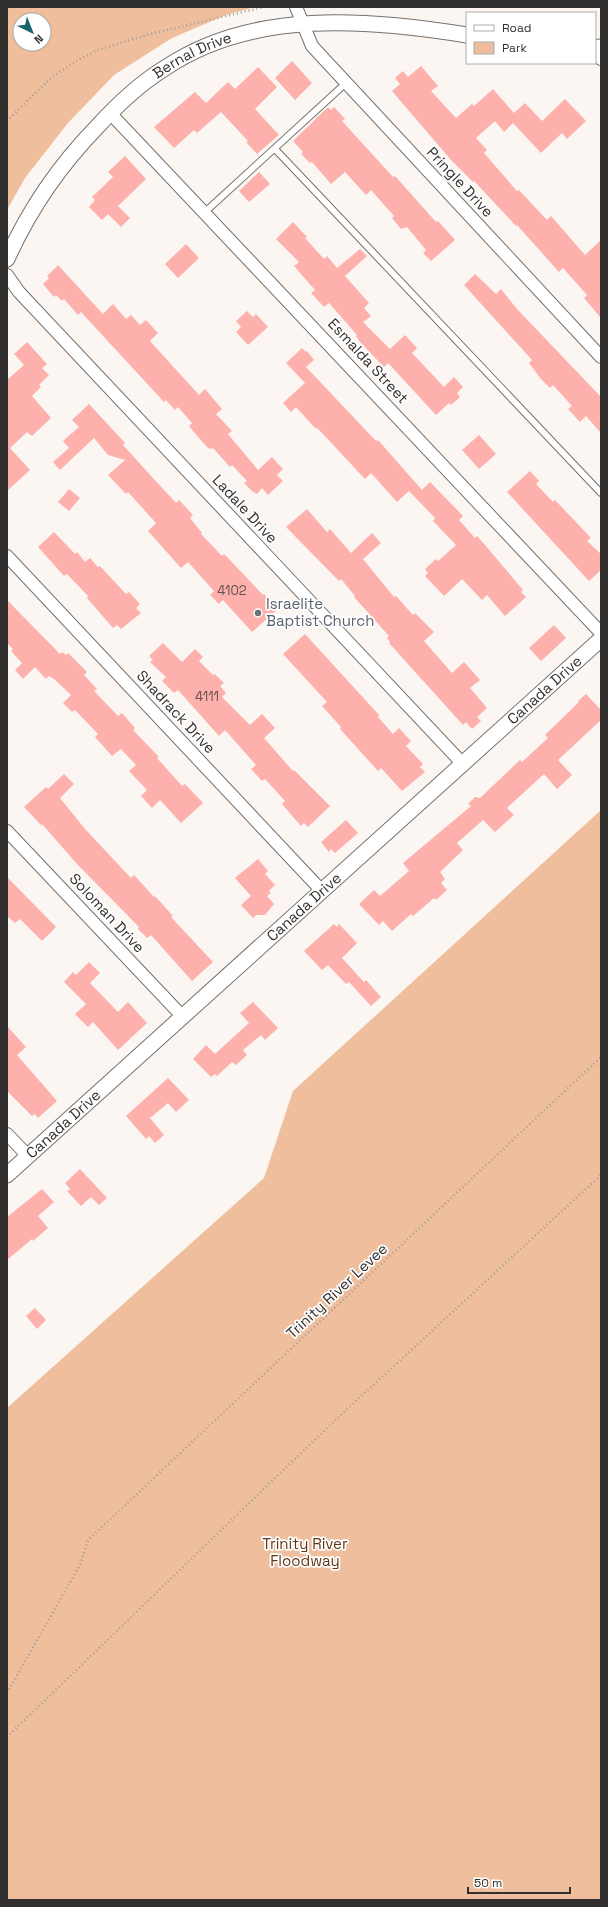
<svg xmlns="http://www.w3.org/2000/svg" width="608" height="1907" font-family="'Space Grotesk',sans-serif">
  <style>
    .green { fill: #efbe9c; fill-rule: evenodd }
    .building { fill: #fdb0ac }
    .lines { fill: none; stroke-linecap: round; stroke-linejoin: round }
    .service-casing { stroke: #75716e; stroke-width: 8 }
    .minor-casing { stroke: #75716e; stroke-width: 14 }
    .tertiary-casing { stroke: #75716e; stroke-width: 17 }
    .path { stroke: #a09d9a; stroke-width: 2.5; stroke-dasharray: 1 3; stroke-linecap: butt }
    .service { stroke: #fff; stroke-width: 6 }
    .minor { stroke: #fff; stroke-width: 12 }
    .tertiary { stroke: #fff; stroke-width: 15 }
    .worship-dot { fill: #6b7280; stroke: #fff; stroke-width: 1.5 }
    .labels { text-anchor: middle; stroke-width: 3.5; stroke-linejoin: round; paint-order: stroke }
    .number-label { font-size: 13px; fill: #64504e }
    .street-label { font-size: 15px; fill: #31302e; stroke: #fff }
    .worship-label { font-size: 15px; fill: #5b616d; stroke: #fff; text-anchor: start }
    .park-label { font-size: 15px; fill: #5f3818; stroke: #fff }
  </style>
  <rect width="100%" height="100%" fill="#fbf6f2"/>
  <path class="green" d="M7 7H255L226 15 172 38 114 75 68 123 25 178 7 210ZM20 20H44V44H20Z
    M601 810V1900H7V1408L264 1178 293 1091Z"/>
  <path class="building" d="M292 61 312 83 295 100 275 78Z
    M421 66 438 86 431 91 456 118 472 104 474 106 493 89 514 113 525 103 542 121 565 99 586 121 567 139 562 133 541 153 513 123 504 132 495 121 476 138 487 150 484 153 517 191 519 190 547 220 551 216 585 255 601 240V318L584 298 587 295 563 268 559 272 517 225 516 226 474 181 473 182 451 160 392 91 400 84 395 78 403 71 408 77Z
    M258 67 277 87 255 109 279 135 257 154 246 142 248 141 221 112 197 133 194 130 174 148 154 127 195 92 206 103 228 82 235 89Z
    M328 107 331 110 334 107 345 119 342 121 393 177 395 176 436 222 438 221 455 240 431 261 423 253 426 250 407 227 401 229 392 218 394 216 371 190 366 195 345 172 331 184 312 162 310 163 301 154 303 152 293 141Z
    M125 156 146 179 118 206 130 218 121 227 108 214 102 220 89 207 95 200 92 197 113 177 108 172Z
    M259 172 270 184 249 202 239 191Z
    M293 222 307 237 305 238 324 259 327 256 337 268 360 249 367 256 345 276 369 303 364 308 371 316 363 322 390 349 405 335 417 348 412 353 444 387 454 377 463 387 457 393 460 397 451 405 449 403 436 415 388 363 384 367 360 342 356 336 357 335 329 303 324 307 311 293 315 290 294 266 299 262 276 239Z
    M186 244 199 258 178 278 165 264Z
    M58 265 103 314 113 304 126 319 131 315 140 325 146 320 158 333 150 341 199 395 205 389 222 409 216 414 232 431 228 434 258 470 272 457 283 469 277 475 283 481 268 495 262 488 257 494 252 491 244 483 247 481 232 465 230 467 213 448 211 449 208 448 199 438 189 426 192 423 178 407 175 410 166 400 164 402 81 312 78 315 64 299 62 301 56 295 54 297 43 284 49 278 47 276Z
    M475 274 496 294 501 289 517 309 601 397V433L586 416 580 422 568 409 572 406 553 385 550 388 541 379 529 363 532 360 464 285Z
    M247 311 253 317 256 314 268 327 248 345 236 332 241 327 236 321Z
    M27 342 47 364 42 368 49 375 39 385 41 387 32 396 51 418 32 436 27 432 10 448 30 470 7 491V380L24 365 14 354Z
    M302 348 306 352 307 351 314 360 306 367 376 441 378 440 422 490 430 482 463 516 459 520 475 538 477 536 485 545 523 590 521 592 526 597 505 616 487 595 482 600 462 579 444 596 425 576 428 573 425 569 436 559 438 561 456 545 433 521 435 518 409 491 397 502 371 473 365 479 322 433 317 428 316 429 296 407 291 412 283 403 305 383 286 363Z
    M89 404 125 443 123 445 152 477 176 503 179 500 193 515 190 518 202 533 201 534 222 556 224 554 227 557 263 595 264 594 278 609 252 632 223 600 219 604 210 595 214 591 188 562 181 568 148 531 156 523 128 492 126 494 108 475 125 460 108 455 94 438 60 470 53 462 69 448 63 441 79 427 72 420Z
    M479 435 496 454 479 469 462 450Z
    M530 471 539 481 536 484 553 502 555 500 591 538 587 541 601 554V570L589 581 507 492Z
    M69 489 80 498 69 511 58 502Z
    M307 509 327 532 330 529 351 553 372 533 381 543 363 559 394 597 396 596 413 615 415 613 434 632 424 641 452 673 464 662 480 680 470 688 487 708 477 717 481 721 472 729 466 722 463 725 389 643 390 642 387 638 389 636 354 597 355 596 341 579 339 581 286 527Z
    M54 532 75 554 77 552 85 562 90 558 98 567 100 566 126 594 129 592 140 604 136 608 141 613 121 629 117 625 113 628 87 598 88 596 67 574 64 576 38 547Z
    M7 600 60 654 62 652 66 655 68 653 87 672 84 675 97 689 94 691 118 716 122 713 135 728 133 730 159 757 157 758 182 786 185 784 203 803 181 823 160 800 152 808 141 796 147 790 129 771 136 765 121 749 112 756 95 737 98 734 75 710 72 712 63 703 71 695 54 679 49 676 46 679 35 667 23 679 15 670 22 663 11 651 13 649 7 643Z
    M554 625 566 638 541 661 529 648Z
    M305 634 379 715 378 717 393 734 399 728 411 741 406 746 423 764 420 767 425 772 402 791 381 768 378 771 340 729 341 727 322 706 327 702 283 654Z
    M163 643 182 662 195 649 203 657 199 661 213 675 215 674 224 683 220 686 226 693 222 697 250 725 262 714 275 728 264 738 293 771 294 770 330 806 308 827 304 823 301 826 282 804 285 801 265 779 262 781 251 769 256 765 225 730 219 736 178 690 174 693 162 681 166 677 150 662 153 660 149 656Z
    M586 694 601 710V720L558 760 572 775 557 789 544 774 507 808 514 815 495 832 483 820 457 843 463 850 440 872 445 879 441 883 447 890 436 900 434 898 413 916 411 914 392 931 383 921 379 925 359 904 374 890 380 896 409 871 403 863 471 806 468 804 475 797 480 798 520 760 522 762 548 738 545 735 579 702 578 701Z
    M64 774 74 784 60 798 85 829 131 878 134 875 154 897 155 896 173 916 171 917 213 962 192 981 151 935 147 938 138 929 139 927 77 864 42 824 41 825 24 807 46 787 48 789Z
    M346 820 358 833 335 853 331 849 329 852 321 842Z
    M258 859 268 871 265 874 275 885 269 891 271 893 267 896 274 904 265 915H256L253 918 241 905 251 896 235 878Z
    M7 877 56 927 42 941 20 919 15 923 7 916Z
    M334 924 337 927 339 924 357 943 342 958 364 982 366 980 381 997 371 1006 349 982 346 984 328 965 322 970 304 951Z
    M89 962 100 973 90 983 118 1012 128 1002 147 1023 118 1050 93 1022 88 1027 75 1014 86 1004 64 982 73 972 76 975Z
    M253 1002 278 1028 265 1040 261 1035 243 1050 247 1055 236 1065 232 1062 217 1076 215 1074 211 1077 193 1059 206 1045 215 1054 249 1023 240 1013Z
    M7 1026 26 1047 17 1055 57 1101 38 1118 35 1114 32 1116 7 1091Z
    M168 1078 189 1100 176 1112 168 1103 150 1118 164 1135 155 1143 149 1136 146 1139 126 1116Z
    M80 1169 107 1198 99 1205 91 1197 81 1206 67 1191 70 1189 65 1183Z
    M42 1189 54 1202 38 1216 48 1228 33 1241 32 1239 7 1260V1217Z
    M35 1308 46 1320 37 1329 26 1316Z"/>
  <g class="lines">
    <defs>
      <path id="service" d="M275 149 601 493
        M205 212 346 83"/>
      <path id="minor" d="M296 7 312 46 601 357
        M595 50 601 59
        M110 113 601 633
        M7 275 19 292 462 763
        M7 556 322 891
        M7 831 183 1017
        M7 1134 28 1156"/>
      <g id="tertiary">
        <path d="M595 48 601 47"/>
        <path id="s1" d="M7 259C29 210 59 166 97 127 117 105 139 84 165 68 253 9 368 19 467 35"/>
        <path id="s2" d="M7 1175 601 639"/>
      </g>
    </defs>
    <use href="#service" class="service-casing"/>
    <use href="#minor" class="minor-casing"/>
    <use href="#tertiary" class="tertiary-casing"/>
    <path class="path" d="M7 121 52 77 78 60 98 50 150 34 264 7
      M7 1693 81 1563 88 1540 601 1057
      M7 1737 330 1425 601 1175"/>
    <use href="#service" class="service"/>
    <use href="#minor" class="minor"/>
    <use href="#tertiary" class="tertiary"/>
  </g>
  <circle class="worship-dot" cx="258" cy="613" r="4"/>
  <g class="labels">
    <g class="number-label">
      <text x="232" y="595">4102</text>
      <text x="207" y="701">4111</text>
    </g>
    <g class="street-label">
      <text dy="5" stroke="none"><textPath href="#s1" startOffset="281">Bernal Drive</textPath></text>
      <text transform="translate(460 182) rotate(47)" y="5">Pringle Drive</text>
      <text transform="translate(368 361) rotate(47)" y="5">Esmalda Street</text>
      <text transform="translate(245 509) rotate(47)" y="5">Ladale Drive</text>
      <text dy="5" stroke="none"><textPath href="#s2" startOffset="724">Canada Drive</textPath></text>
      <text transform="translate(176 712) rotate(47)" y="5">Shadrack Drive</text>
      <text dy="5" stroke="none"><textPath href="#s2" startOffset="400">Canada Drive</textPath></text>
      <text transform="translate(107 913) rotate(47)" y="5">Soloman Drive</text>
      <text dy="5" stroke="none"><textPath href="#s2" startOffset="76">Canada Drive</textPath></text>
      <text transform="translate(337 1291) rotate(-43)" y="5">Trinity River Levee</text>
    </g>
    <g class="worship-label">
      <text x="266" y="609">Israelite<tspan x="266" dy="17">Baptist Church</tspan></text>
    </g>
    <g class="park-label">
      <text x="305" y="1549">Trinity River<tspan x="305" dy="17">Floodway</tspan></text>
    </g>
  </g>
  <rect width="608" height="1907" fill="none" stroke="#31302e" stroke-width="16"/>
  <rect x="466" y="12" width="130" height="52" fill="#ffffff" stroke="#adacab"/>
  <rect x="474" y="25" width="20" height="6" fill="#ffffff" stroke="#adacab"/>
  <text x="502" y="32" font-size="12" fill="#31302e">Road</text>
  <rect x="474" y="42" width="20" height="12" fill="#efbe9c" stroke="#adacab"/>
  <text x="502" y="52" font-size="12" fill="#31302e">Park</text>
  <g transform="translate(32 32) rotate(137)"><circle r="19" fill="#ffffff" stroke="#adacab"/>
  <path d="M0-3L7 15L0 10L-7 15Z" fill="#18646f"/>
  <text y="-6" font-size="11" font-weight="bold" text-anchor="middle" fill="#31302e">N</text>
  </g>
  <path d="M468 1887v6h102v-6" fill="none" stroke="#31302e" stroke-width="2"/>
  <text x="474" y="1887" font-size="12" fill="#31302e" stroke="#ffffff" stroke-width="3" paint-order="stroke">50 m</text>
</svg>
